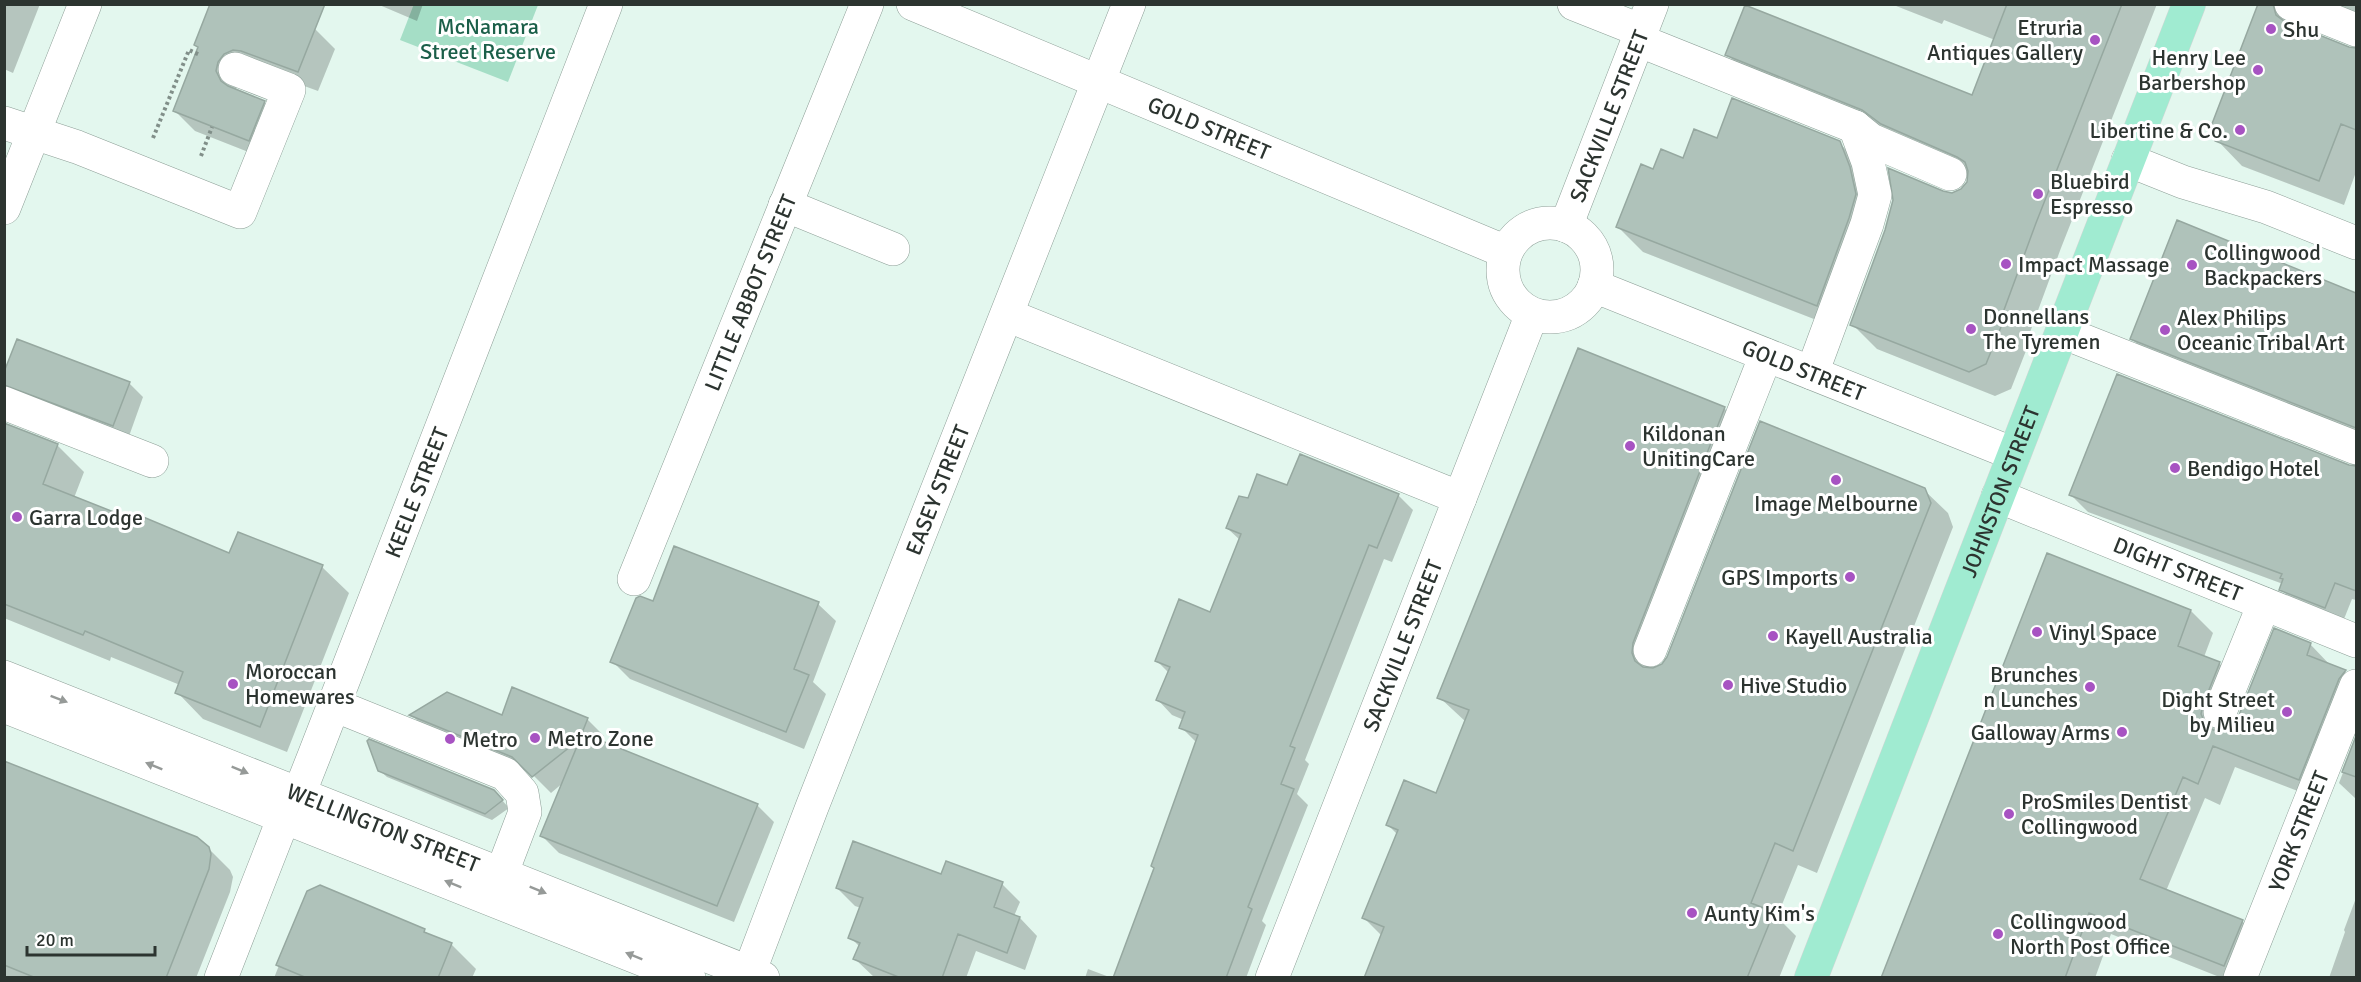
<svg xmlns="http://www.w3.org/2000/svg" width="2361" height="982" font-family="Signika,sans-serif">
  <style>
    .green { fill: #a5dec6 }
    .shadow { fill: #0003 }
    .building { fill: #afc2ba; stroke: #96a8a0; stroke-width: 1.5 }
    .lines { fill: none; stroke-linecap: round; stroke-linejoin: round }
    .minor-casing { stroke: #8d9f97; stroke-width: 34 }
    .major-casing { stroke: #d5d6d6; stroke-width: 34 }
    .path { stroke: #818f89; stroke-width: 4; stroke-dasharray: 3 3; stroke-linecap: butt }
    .minor { stroke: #fff; stroke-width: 33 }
    .major { stroke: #a0ebd1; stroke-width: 33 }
    .oneway { fill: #969a98 }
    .poi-dot { fill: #a753c2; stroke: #fff; stroke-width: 2 }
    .labels { text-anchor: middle; stroke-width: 6; stroke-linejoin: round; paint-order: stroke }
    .park-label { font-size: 22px; fill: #1b5f49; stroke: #fff }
    .poi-label { font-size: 22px; fill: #2c3430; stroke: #fff; text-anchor: start }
    .street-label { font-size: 22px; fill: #2c3430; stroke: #fff }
  </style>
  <rect width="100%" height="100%" fill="#e3f7ee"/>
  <path class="green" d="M414 4H538V5L508 82 400 40Z"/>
  <path class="shadow" d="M4 4H40L13 73 4 69Z
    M377 4H423L417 21Z
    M1891 4H2157L2061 248 2029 335 2031 338 2011 389 1995 396 1877 349 1852 324 1942 193 1952 194 1962 191 1968 183 1969 175 1752 79 1727 54 1972 97 1995 40 1944 20 1942 24Z
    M2260 4H2356V24L2298 23 2297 28 2349 49 2356 50V172L2344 205 2242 166 2217 140Z
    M315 29 335 49 318 91 263 71 237 82 236 91 264 102 284 122 269 160 195 131 175 111 199 48 196 45Z
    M1718 140 1839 143 1865 168 1842 330 1643 252 1618 227 1654 171 1684 160Z
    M2177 222 2356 293V439L2151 358 2131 338Z
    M1579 350 1724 408 1748 432 1654 670 1924 490 1948 513 1953 527 1817 873 1798 865 1777 917 1796 936 1779 978H1366L1382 936 1364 918 1398 835 1388 825 1437 795 1466 722 1439 697Z
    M4 377 129 383 143 397 128 439 4 388Z
    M8 426 58 446 84 472 74 498 140 524 230 555 322 567 349 593 287 752 203 719 177 692 180 685 111 657 110 661 4 618V435Z
    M2344 476 2356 481V600L2352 599 2342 624 2298 606 2281 589 2283 584 2088 512 2071 495Z
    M1288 487 1398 495 1413 510 1392 562 1384 559 1305 760 1309 764 1297 794 1308 805 1262 921 1266 925 1246 978H1114L1155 869 1196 742 1181 727 1184 720 1172 715 1158 700 1169 673 1156 660 1211 614 1240 540 1227 528 1248 500Z
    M654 603 818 604 836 621 813 682 826 694 804 749 630 679 612 661Z
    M2191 611 2213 633 2204 657 2219 663 2241 685 2223 732 2232 728 2310 644 2332 667 2345 672 2356 683 2321 800 2235 767 2220 805 2205 798 2166 891 2242 921 2264 943 2250 978H2222L2111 934 2095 978H1883Z
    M412 715 587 719 604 736 602 743 757 805 774 822 734 922 559 853 542 836 564 782 551 793 531 773 428 732Z
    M2356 739V799L2339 783Z
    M4 762 208 848 230 870 233 877 230 892 196 978 4 977Z
    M379 770 501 799 509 808 492 820 387 777Z
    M942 876 1002 884 1020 902 1014 916 1020 918 1037 936 1025 970 976 951 966 978H875L855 959 860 947 850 937 861 908 855 906 837 888Z
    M308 892 424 930 430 936 451 944 476 969 472 978H274Z
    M2356 898V978H2329L2345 932 2344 930Z
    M1088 969 1112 978H1085Z"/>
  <path class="building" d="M210 4H325L298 72 241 51 233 50 224 54 218 62 216 71 221 81 228 86 265 101 249 141 173 111 198 47 194 45Z
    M2007 4H2122L2036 223 2004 310 2007 312 1986 364 1969 372 1850 325 1885 230 1893 200 1888 168 1943 191 1952 193 1961 189 1967 182 1968 171 1965 162 1957 157 1881 124 1862 110 1725 55 1745 5 1972 95Z
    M2258 4H2273L2276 15 2284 21 2349 47 2356 48V130L2341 124 2319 181 2215 141 2210 129Z
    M1732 98 1840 141 1850 167 1856 194 1849 218 1817 306 1616 227 1641 164 1653 169 1661 149 1683 158 1694 129 1717 138Z
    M2177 220 2356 293V428L2130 339Z
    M17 339 130 382 113 426 4 385V372Z
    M1578 348 1725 407 1633 643 1632 653 1635 661 1643 667 1653 668 1662 664 1667 657 1760 421 1925 488 1931 503 1793 851 1775 843 1751 903 1774 912 1747 978H1364L1384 927 1362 918 1398 830 1386 825 1404 780 1436 793 1469 710 1437 698Z
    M2117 374 2349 465 2356 466V591L2335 583 2325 608 2279 590 2283 579 2280 578 2282 574 2069 495Z
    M4 423 58 444 43 484 139 522 141 516 229 553 238 532 323 565 260 727 175 693 183 672 85 631 83 635 4 604Z
    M1300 454 1399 494 1377 548 1369 545 1290 746 1295 748 1281 784 1294 789 1248 907 1252 909 1226 978H1113L1154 868 1151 866 1198 735 1179 728 1185 712 1156 700 1170 667 1155 661 1179 599 1210 612 1241 534 1226 528 1239 496 1248 498 1257 474 1287 485Z
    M674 546 819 602 794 669 809 675 786 732 610 662 636 598 640 596 653 601Z
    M2047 553 2191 610 2178 646 2220 662 2203 705 2201 714 2205 723 2213 730H2223L2231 727 2237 720 2274 628 2311 643 2307 655 2346 670 2339 679 2299 780 2213 746 2198 784 2183 777 2140 879 2243 920 2224 966 2089 913 2065 978H1881Z
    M512 687 588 718 582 733 758 804 717 906 540 836 580 739 532 777 512 757 409 715 447 692 502 715Z
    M2356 736V777L2342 772Z
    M369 739 494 790 503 800 485 814 378 771 367 741Z
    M4 761 197 837 209 847 211 854 209 869 166 978H36L4 965Z
    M853 841 941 874 946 861 1003 882 994 907 1020 917 1007 953 958 934 942 978H901L853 959 860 943 848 938 863 898 836 888Z
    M320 885 425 929 424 932 452 943 438 978H307L276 965 307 891Z"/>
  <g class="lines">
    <defs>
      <g id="minor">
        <path id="s1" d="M913 4 1506 252"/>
        <path d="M1574 4 1642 31"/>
        <path d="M2291 4 2356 30"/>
        <path d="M1638 40 1855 127 1871 140 1950 174"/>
        <path d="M4 123 77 147 240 212 289 90 235 69"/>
        <path d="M2128 160 2183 182 2266 207 2356 243"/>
        <path d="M785 205 893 249"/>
        <path d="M4 208 85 4"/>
        <circle cx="1550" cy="270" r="47"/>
        <path id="s2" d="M1566 226 1652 4"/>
        <path id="s3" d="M1594 286 2014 454"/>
        <path d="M1007 315 1460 498"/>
        <path d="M2062 332 2356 448"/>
        <path d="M1812 373 1867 224 1875 195 1868 162 1855 127"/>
        <path d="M4 403 152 461"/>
        <path id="s4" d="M1998 496 2356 641"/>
        <path id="s5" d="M634 579 867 4"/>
        <path d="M1650 650 1766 355"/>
        <path id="s6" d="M4 677 763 978"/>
        <path d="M334 705 505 774 522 793 525 812 501 875"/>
        <path d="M4 706 689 978"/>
        <path d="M2220 712 2264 604"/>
        <path id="s7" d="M221 978 284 817 299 794 314 756 606 4"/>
        <path id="s8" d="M747 978 812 807 1129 4"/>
        <path id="s9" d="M1272 978 1532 314"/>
        <path id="s10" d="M2240 978 2356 686"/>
      </g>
      <g id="major">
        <path id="s11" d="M1811 978 2189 4"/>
      </g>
    </defs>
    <use href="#minor" class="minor-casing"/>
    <use href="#major" class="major-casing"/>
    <path class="path" d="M153 138 189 50 200 55
      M201 156 212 127"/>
    <use href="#minor" class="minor"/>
    <use href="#major" class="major"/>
  </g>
  <defs><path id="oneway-solid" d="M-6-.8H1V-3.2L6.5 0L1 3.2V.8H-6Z" transform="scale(1.5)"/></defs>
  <g class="oneway">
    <use href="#oneway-solid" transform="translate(59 699) rotate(21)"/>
    <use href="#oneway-solid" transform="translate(154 766) rotate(-158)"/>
    <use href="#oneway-solid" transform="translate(240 770) rotate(22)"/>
    <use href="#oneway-solid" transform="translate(453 884) rotate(-158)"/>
    <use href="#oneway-solid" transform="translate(538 890) rotate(22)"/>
    <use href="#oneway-solid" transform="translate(634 956) rotate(-158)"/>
  </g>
  <g class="poi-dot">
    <circle cx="2271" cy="29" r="6"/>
    <circle cx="2095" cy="40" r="6"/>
    <circle cx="2258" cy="70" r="6"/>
    <circle cx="2240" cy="130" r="6"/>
    <circle cx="2038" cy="194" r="6"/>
    <circle cx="2006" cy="264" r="6"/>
    <circle cx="2192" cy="265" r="6"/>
    <circle cx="1971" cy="329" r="6"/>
    <circle cx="2165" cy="330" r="6"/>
    <circle cx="1630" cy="446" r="6"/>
    <circle cx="2175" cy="468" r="6"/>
    <circle cx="1836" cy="480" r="6"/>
    <circle cx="17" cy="517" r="6"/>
    <circle cx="1850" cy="577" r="6"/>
    <circle cx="2037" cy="632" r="6"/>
    <circle cx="1773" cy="636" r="6"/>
    <circle cx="233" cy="684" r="6"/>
    <circle cx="1728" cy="685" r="6"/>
    <circle cx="2090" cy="687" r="6"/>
    <circle cx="2287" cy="712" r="6"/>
    <circle cx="2122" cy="732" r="6"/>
    <circle cx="535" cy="738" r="6"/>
    <circle cx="450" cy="739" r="6"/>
    <circle cx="2009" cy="814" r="6"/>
    <circle cx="1692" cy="913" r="6"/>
    <circle cx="1998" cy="934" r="6"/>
  </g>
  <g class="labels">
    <g class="park-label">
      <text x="488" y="34">McNamara<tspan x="488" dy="25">Street Reserve</tspan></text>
    </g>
    <g class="poi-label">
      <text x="2083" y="35" text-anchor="end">Etruria<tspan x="2083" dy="25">Antiques Gallery</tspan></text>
      <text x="2283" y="37">Shu</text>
      <text x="2246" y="65" text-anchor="end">Henry Lee<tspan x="2246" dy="25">Barbershop</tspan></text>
      <text x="2228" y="138" text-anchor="end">Libertine &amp; Co.</text>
      <text x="2050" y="189">Bluebird<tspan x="2050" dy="25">Espresso</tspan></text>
      <text x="2204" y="260">Collingwood<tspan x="2204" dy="25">Backpackers</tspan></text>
      <text x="2018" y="272">Impact Massage</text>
      <text x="1983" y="324">Donnellans<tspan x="1983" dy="25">The Tyremen</tspan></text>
      <text x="2177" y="325">Alex Philips<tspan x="2177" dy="25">Oceanic Tribal Art</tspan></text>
      <text x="1642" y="441">Kildonan<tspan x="1642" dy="25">UnitingCare</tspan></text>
      <text x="2187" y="476">Bendigo Hotel</text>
      <text x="1836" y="511" text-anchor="middle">Image Melbourne</text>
      <text x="29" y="525">Garra Lodge</text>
      <text x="1838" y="585" text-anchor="end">GPS Imports</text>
      <text x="2049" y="640">Vinyl Space</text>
      <text x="1785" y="644">Kayell Australia</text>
      <text x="245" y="679">Moroccan<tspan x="245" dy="25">Homewares</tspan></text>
      <text x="2078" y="682" text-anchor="end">Brunches<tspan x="2078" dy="25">n Lunches</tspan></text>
      <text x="1740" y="693">Hive Studio</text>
      <text x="2275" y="707" text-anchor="end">Dight Street<tspan x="2275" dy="25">by Milieu</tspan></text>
      <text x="2110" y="740" text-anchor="end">Galloway Arms</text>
      <text x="547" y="746">Metro Zone</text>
      <text x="462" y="747">Metro</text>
      <text x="2021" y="809">ProSmiles Dentist<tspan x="2021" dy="25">Collingwood</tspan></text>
      <text x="1704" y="921">Aunty Kim's</text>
      <text x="2010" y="929">Collingwood<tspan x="2010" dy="25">North Post Office</tspan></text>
    </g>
    <g class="street-label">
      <text dy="8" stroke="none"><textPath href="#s2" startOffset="118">SACKVILLE STREET</textPath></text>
      <text dy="8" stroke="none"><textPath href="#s1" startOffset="321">GOLD STREET</textPath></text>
      <text dy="8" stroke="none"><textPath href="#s5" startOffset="309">LITTLE ABBOT STREET</textPath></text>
      <text dy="8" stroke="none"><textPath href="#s3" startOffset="226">GOLD STREET</textPath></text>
      <text dy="8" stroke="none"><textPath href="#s8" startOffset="524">EASEY STREET</textPath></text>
      <text dy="8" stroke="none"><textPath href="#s11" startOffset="522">JOHNSTON STREET</textPath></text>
      <text dy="8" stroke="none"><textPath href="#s7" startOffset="524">KEELE STREET</textPath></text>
      <text dy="8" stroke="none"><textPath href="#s4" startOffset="194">DIGHT STREET</textPath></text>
      <text dy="8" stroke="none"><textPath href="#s9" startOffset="357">SACKVILLE STREET</textPath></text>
      <text dy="8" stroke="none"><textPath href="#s6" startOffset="408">WELLINGTON STREET</textPath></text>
      <text dy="8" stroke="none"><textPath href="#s10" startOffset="158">YORK STREET</textPath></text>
    </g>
  </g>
  <rect width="2361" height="982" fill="none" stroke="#2c3430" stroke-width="12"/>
  <path d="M27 946v9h128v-9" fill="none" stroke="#2c3430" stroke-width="3"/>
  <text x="36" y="946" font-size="18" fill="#2c3430" stroke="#ffffff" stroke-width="4.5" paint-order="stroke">20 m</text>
</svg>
